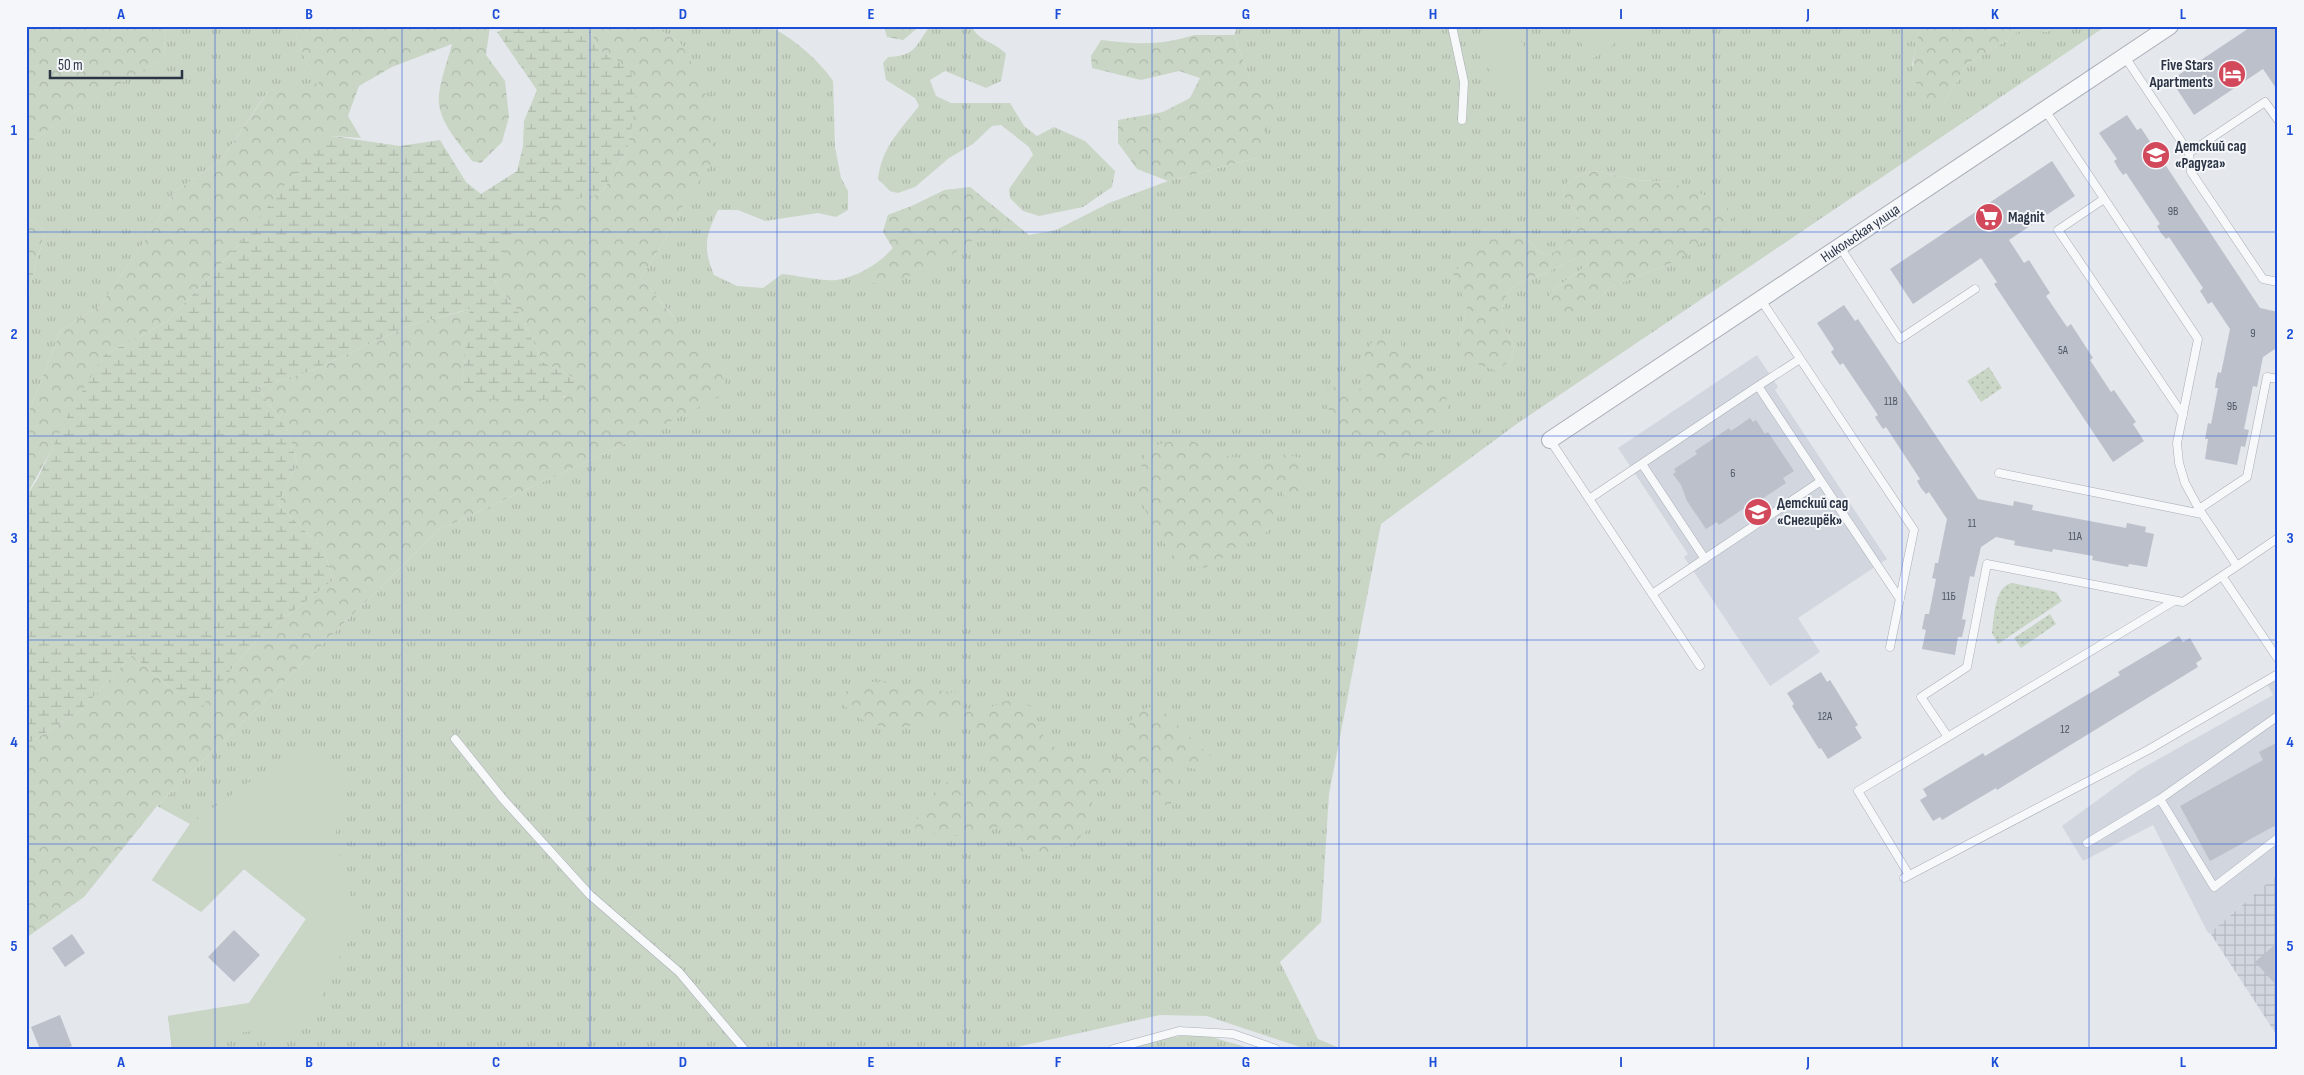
<svg xmlns="http://www.w3.org/2000/svg" width="2304" height="1075" font-family="'Sofia Sans Condensed',sans-serif">
  <style>
    .built { fill: #d2d6de }
    .industrial { fill: url(#industrial-grid) }
    .grass { fill: url(#grass-tufts); fill-rule: evenodd }
    .forest { fill: url(#forest-crowns) }
    .wetland { fill: url(#wetland-marsh) }
    .park { fill: url(#park-dots) }
    .garden { fill: #c9d6c5 }
    .building { fill: #bbc0ca }
    .lines { fill: none; stroke-linecap: round; stroke-linejoin: round }
    .lane-casing { stroke: #a9aeb7; stroke-width: 9 }
    .street-casing { stroke: #a9aeb7; stroke-width: 18 }
    .lane { stroke: #f7f8fa; stroke-width: 8 }
    .street { stroke: #f7f8fa; stroke-width: 16 }
    .grid { fill: none; stroke: #1d4ed8; stroke-width: 1; stroke-opacity: 0.55 }
    .labels { text-anchor: middle; stroke-width: 4; stroke-linejoin: round; paint-order: stroke }
    .number-label { font-size: 12px; fill: #4f5766 }
    .poi-label { font-size: 15px; font-weight: bold; fill: #2b3445; stroke: #f4f6f9; text-anchor: start }
    .street-label { font-size: 15px; fill: #2b3445; stroke: #f4f6f9 }
    .neatline { fill: none; stroke: #1d4ed8; stroke-width: 2 }
    .grid-label { font-size: 16px; text-anchor: middle; font-weight: bold; fill: #1d4ed8 }
  </style>
  <defs>
    <pattern id="industrial-grid" width="8" height="8" patternUnits="userSpaceOnUse" patternTransform="scale(1.25)"><rect width="8" height="8" fill="#d2d6de"/><path d="M0 4h8M4 0v8" fill="none" stroke="#b4b8c0"/></pattern>
    <pattern id="grass-tufts" width="24" height="20" patternUnits="userSpaceOnUse" patternTransform="scale(1.25)"><rect width="24" height="20" fill="#c9d6c5"/><path d="M3 7l-1-3M5 7V3M7 7l1-3M15 17l-1-3M17 17v-4M19 17l1-3" fill="none" stroke="#adb8ab"/></pattern>
    <pattern id="forest-crowns" width="20" height="18" patternUnits="userSpaceOnUse" patternTransform="scale(1.25)"><rect width="20" height="18" fill="#c9d6c5"/><path d="M2 6a3 3 0 1 1 6 0M12 15a3 3 0 1 1 6 0" fill="none" stroke="#adb8ab"/></pattern>
    <pattern id="wetland-marsh" width="20" height="14" patternUnits="userSpaceOnUse" patternTransform="scale(1.25)"><rect width="20" height="14" fill="#c9d6c5"/><path d="M1 5h8M5 5V1M11 12h8M15 12V8" fill="none" stroke="#adb8ab"/></pattern>
    <pattern id="park-dots" width="8" height="8" patternUnits="userSpaceOnUse" patternTransform="scale(1.25)"><rect width="8" height="8" fill="#c9d6c5"/><path d="M2 2h.1M6 6h.1" fill="none" stroke="#adb8ab" stroke-width="1.8" stroke-linecap="round"/></pattern>
  </defs>
  <rect width="100%" height="100%" fill="#e4e7ec"/>
  <path class="built" d="M1757 355 1778 387 1775 390 1887 559 1798 618 1820 652 1770 686 1684 557 1688 554 1618 448Z
    M2278 675V874L2210 933H2208L2153 825 2083 861 2062 826 2139 770 2273 695 2266 682Z"/>
  <path class="industrial" d="M2278 874V1037L2210 933Z"/>
  <path class="grass" d="M165 26H293L307 65 320 83 268 91 221 160 176 191 140 248 100 306 61 330 26 419V314L30 286 45 231 26 216 28 144C71 113 116 84 164 59Z
    M654 26H767C788 33 821 62 833 81L835 147 841 178 848 191V210L836 217 818 213 765 221 738 210H718C705 237 703 248 714 275L737 286 763 288 782 274C794 275 827 282 836 280 858 277 880 263 893 248L883 232 888 215 912 206 945 190 970 187 1029 235 1056 230 1109 203 1168 181 1256 158 1251 82 1234 35 1238 26H1920L1912 65 1944 103 1967 64 2006 41 2012 34 2029 28 2046 32 2064 26H2106L1518 423 1381 524 1329 794 1321 922 1280 962 1318 1039 1342 1049H1306L1207 1016 1160 1015 1008 1049H172L168 1016 249 1003 306 919 244 869 201 912 152 880 190 824 157 806 439 530 650 432 674 317 641 278 668 235 684 204 681 44ZM1595 171 1637 180 1669 182 1674 262 1609 288 1590 307 1551 292 1588 264 1585 256 1577 257 1546 273 1522 281 1508 291 1501 315V324L1515 346 1510 362 1495 370 1459 340 1467 306 1521 233 1539 252 1547 255C1567 249 1572 233 1579 216L1563 195C1564 177 1579 176 1595 171Z
    M930 26H972C977 41 996 42 1006 54L1001 81 986 88 945 71 930 80 936 96 951 103H1010L1024 126 1037 136 1054 127 1085 141 1115 171 1112 187 1083 207 1039 216 1023 211 1010 198 1009 189 1033 155 1029 147 1001 125 992 126 973 144 949 158 915 187 898 193 890 191 878 179C882 146 900 131 919 106L915 98 886 80 883 63 888 57C915 56 915 47 930 26Z
    M1197 1033 1253 1049H1109Z"/>
  <path class="forest" d="M26 26H165L164 59C117 84 71 113 28 144L26 153Z
    M293 26H490L486 55 505 81 509 117 502 142 481 163 472 161C460 144 442 126 439 104 437 89 448 60 452 44L392 67 359 86 348 116 361 138 332 136 237 247 167 322 104 355 26 496V419L61 330 100 306 140 248 176 191 221 160 269 90 319 83 307 65Z
    M588 26H654L681 44 699 76 713 115V161L684 204 668 235 641 278 722 375 727 393 650 432 439 530 157 806 84 897 26 938V745L81 710 132 655 175 692 232 668 260 637 333 580 323 549 278 504 297 463 288 431 257 387 311 371 410 325 471 309 462 384 510 400 565 397 578 380 543 362 518 311 495 283 508 236 556 202 601 194 627 151 631 127 618 61 599 50Z
    M884 26H920L903 40 887 37Z
    M1920 26H2064L2046 32 2029 28 2012 34 2006 41 1967 64 1944 103 1936 107C1904 82 1913 61 1920 26Z
    M1194 35H1234L1251 82 1278 97 1256 158 1168 181 1137 169 1118 143V120L1163 112 1190 98 1200 78 1179 71 1141 80 1092 68 1091 56 1101 40C1134 44 1161 46 1194 35Z
    M1595 171 1637 180 1669 182 1721 201 1733 214 1730 222 1674 262 1609 288 1590 307 1573 316 1557 314 1548 300 1551 292 1588 264 1585 257H1577L1546 273 1522 281 1508 291 1501 315V324L1515 346 1510 362 1495 370 1471 362 1464 357 1459 340 1467 306 1453 274 1484 241 1521 233 1539 252 1547 255C1566 249 1572 233 1579 216L1563 195C1564 177 1579 176 1595 171Z
    M970 188 1003 216 996 224 931 269 880 285 863 280 893 248 883 232 888 215 912 206 945 190Z
    M26 216 45 231 30 286 26 314Z
    M1390 335 1401 340 1402 359 1435 385 1447 399V408L1430 438 1409 456 1392 461 1375 456 1345 437 1323 399 1325 391 1333 387 1357 393 1366 379 1365 353 1374 339Z
    M1181 439 1205 445 1227 456 1270 462 1285 454 1300 458 1301 493 1286 499 1276 484 1271 491 1274 526 1267 532 1205 568 1180 564C1168 551 1145 514 1140 497 1135 480 1142 463 1148 447Z
    M886 681 955 693 962 698 963 707C984 723 994 695 1020 701 1040 705 1036 732 1049 743 1061 753 1079 760 1093 767L1110 764 1116 758 1132 718 1138 712 1154 705 1161 709 1211 757 1210 766 1201 770 1176 765 1178 790 1170 806 1153 802 1142 777C1123 772 1107 780 1090 788 1091 799 1096 813 1091 824 1086 835 1054 860 1041 859 1035 859 1028 855 1022 853L1019 845 1023 828 996 827 970 835 953 836 916 831 915 823 938 786 946 782 972 785 985 772 995 748 981 738 976 728C962 725 948 719 934 720 923 720 914 726 903 727 881 730 855 721 842 702L844 693 859 683Z"/>
  <path class="wetland" d="M511 26H588L599 50 618 61 631 72 636 103 627 151 601 194 556 203 509 236 495 283 518 311 543 362 578 380 576 392C551 405 507 400 479 399L462 384 470 309 410 325 311 371 257 387 288 431 297 463 278 504 323 549 333 580 260 637 232 668 203 707 175 692 132 655 81 710 26 745V496L37 480 69 413 104 355 167 322 237 247 307 156 332 136 400 146 440 140 466 182 481 194 517 171 523 146 524 121 537 90 497 32Z"/>
  <path class="park" d="M1989 367 2002 388 1981 402 1967 381Z
    M2012 583 2056 592 2062 601 1998 644 1992 633C1994 619 1994 586 2012 583Z
    M2050 614 2056 624 2021 648 2014 638Z"/>
  <path class="garden" d="M1497 26H1511L1551 87 1516 110 1471 43Z
    M1570 26H1640L1592 59Z
    M309 752 346 775 336 833 344 879 360 923 341 954 309 1024 287 1036 254 1031 216 1036 211 1049H172L168 1016 249 1003 306 919 244 869 201 912 152 880 190 824 248 783Z"/>
  <path class="building" d="M2252 26H2278V91L2263 69 2194 115 2171 80Z
    M2127 115 2137 130 2141 128 2260 308 2278 312V347L2263 357 2257 387 2253 386 2244 429 2249 430 2245 447 2241 446 2237 465 2205 459 2208 439H2205L2208 423 2211 424 2218 388H2215L2216 380 2218 372 2221 373 2230 329 2212 302 2208 304 2204 297 2200 291 2203 288 2169 237 2166 239 2161 233 2157 226 2160 224 2126 173 2123 175 2118 168 2114 161 2117 159 2099 133Z
    M2052 161 2075 196 2009 240 2024 263 2029 260 2050 293 2046 296 2067 327 2071 324 2093 358 2090 360 2111 392 2114 390 2136 422 2133 424 2144 441 2113 462 1994 284 1997 282 1981 258 1913 304 1890 269Z
    M1844 305 1855 321 1858 319 1978 499 2013 506 2014 501 2033 505 2032 510 2126 528 2127 523 2146 527 2145 532 2154 534 2147 567 2129 564 2128 567 2092 560 2093 556 2053 549 2052 552 2014 545 2015 541 1996 537 1981 547 1974 577 1970 576 1962 619 1966 620 1962 637H1958L1955 655 1922 649 1926 630 1922 629 1925 614H1929L1936 579 1932 578 1934 570 1935 563H1938L1947 519 1929 492 1926 494 1921 488 1917 481 1920 479 1886 427 1883 429 1875 417 1878 415 1843 363 1840 365 1831 352 1834 349 1817 323Z
    M1750 418 1753 422 1756 420 1765 434 1768 432 1794 471 1783 478 1786 483 1762 499 1761 497 1719 525 1717 522 1706 529 1687 501 1681 485 1673 474 1676 472 1674 469 1697 454 1695 451 1729 428 1731 431Z
    M2179 636 2183 642 2190 638 2202 659 2196 663 2198 667 1997 790 1996 788 1942 820 1940 817 1933 821 1920 800 1927 796 1923 789 1983 753 1985 756 2120 675 2118 672Z
    M1821 672 1827 682 1830 680 1858 725 1855 727 1862 738 1828 759 1821 748 1819 749 1792 706 1794 704 1787 693Z
    M2278 742V824L2210 861 2180 806 2263 760 2259 752Z
    M234 930 260 955 234 982 208 957Z
    M72 934 85 953 65 967 52 948Z
    M2278 942V987L2255 962Z
    M60 1015 72 1046 64 1049H40L31 1027Z"/>
  <g class="lines">
    <defs>
      <path id="lane" d="M1452 26 1464 82 1462 120
        M2125 57 2189 153 2265 102 2278 120
        M2045 110 2198 339 2177 443 2179 463 2185 483 2199 509 2237 566 2278 538
        M2189 153 2191 172 2263 279 2278 282
        M2104 199 2058 230 2183 415
        M1840 247 1900 339 1975 289
        M1761 300 1914 530 1890 647
        M1550 440 1700 666
        M1642 464 1705 559
        M1999 473 2202 514
        M1821 481 1900 599
        M1589 499 1758 386
        M2199 509 2247 477 2267 377 2278 379
        M2222 576 2278 659
        M1652 594 1821 481 1758 386 1800 359
        M2278 716 2160 799 2214 887 2278 838
        M1948 737 1921 697 1967 667 1987 564 2183 602 2237 566
        M455 739 503 799 590 895 679 972 744 1049
        M2087 843 2160 799
        M1909 875 1858 791 2174 601
        M1904 878 2148 750 2278 674
        M1113 1049 1179 1031 1233 1034 1276 1049"/>
      <path id="street" d="M1550 440 2170 26"/>
    </defs>
    <use href="#lane" class="lane-casing"/>
    <use href="#street" class="street-casing"/>
    <use href="#lane" class="lane"/>
    <use href="#street" class="street"/>
  </g>
  <path class="grid" d="M215 26V1049M402 26V1049M590 26V1049M777 26V1049M965 26V1049M1152 26V1049M1339 26V1049M1527 26V1049M1714 26V1049M1902 26V1049M2089 26V1049M26 232H2278M26 436H2278M26 640H2278M26 844H2278"/>
  <defs>
    <symbol id="hotel-disc" viewBox="-11 -11 22 22"><circle r="9.5" fill="#d1495b" stroke="#f4f6f9"/><path d="M-6-4.5h1.5V1H6V5H4.5V3h-9V5H-6ZM-4 0a1.8 1.8 0 1 1 3.6 0ZM.5 0V-2.5h3Q6-2.5 6 0Z" fill="#fff"/></symbol>
    <symbol id="school-disc" viewBox="-11 -11 22 22"><circle r="9.5" fill="#d1495b" stroke="#f4f6f9"/><path d="M0-5L7-2L0 1L-7-2ZM-4 1L0 2.5L4 1V4Q0 6-4 4Z" fill="#fff"/></symbol>
    <symbol id="supermarket-disc" viewBox="-11 -11 22 22"><circle r="9.5" fill="#d1495b" stroke="#f4f6f9"/><path d="M-6-5.5h2.5l.6 2H6L4.5 2H-2.5L-4.4-4H-6ZM-1.5 3.2a1.3 1.3 0 1 0 .1 0ZM3 3.2a1.3 1.3 0 1 0 .1 0Z" fill="#fff"/></symbol>
  </defs>
  <g fill-rule="evenodd">
    <use href="#hotel-disc" x="2216" y="58" width="32" height="32"/>
    <use href="#school-disc" x="2140" y="139" width="32" height="32"/>
    <use href="#supermarket-disc" x="1973" y="201" width="32" height="32"/>
    <use href="#school-disc" x="1742" y="496" width="32" height="32"/>
  </g>
  <g class="labels">
    <g class="number-label">
      <text x="2173" y="215">9В</text>
      <text x="2253" y="337">9</text>
      <text x="2063" y="354">5А</text>
      <text x="1891" y="405">11В</text>
      <text x="2232" y="410">9Б</text>
      <text x="1733" y="477">6</text>
      <text x="1972" y="527">11</text>
      <text x="2075" y="540">11А</text>
      <text x="1949" y="600">11Б</text>
      <text x="1825" y="720">12А</text>
      <text x="2065" y="733">12</text>
    </g>
    <g class="poi-label">
      <text x="2213" y="70" text-anchor="end">Five Stars<tspan x="2213" dy="17">Apartments</tspan></text>
      <text x="2175" y="151">Детский сад<tspan x="2175" dy="17">«Радуга»</tspan></text>
      <text x="2008" y="222">Magnit</text>
      <text x="1777" y="508">Детский сад<tspan x="1777" dy="17">«Снегирёк»</tspan></text>
    </g>
    <g class="street-label">
      <text transform="translate(1860 233) rotate(-34)" y="5">Никольская улица</text>
    </g>
  </g>
  <rect width="2304" height="1075" fill="none" stroke="#f4f6f9" stroke-width="55"/>
  <path d="M50 70v8h132v-8" fill="none" stroke="#2b3445" stroke-width="2.5"/>
  <text x="58" y="70" font-size="15" fill="#2b3445" stroke="#f4f6f9" stroke-width="4" paint-order="stroke">50 m</text>
  <rect x="28" y="28" width="2248" height="1020" class="neatline"/>
  <g class="grid-label">
    <text x="121" y="19">A</text>
    <text x="309" y="19">B</text>
    <text x="496" y="19">C</text>
    <text x="683" y="19">D</text>
    <text x="871" y="19">E</text>
    <text x="1058" y="19">F</text>
    <text x="1246" y="19">G</text>
    <text x="1433" y="19">H</text>
    <text x="1621" y="19">I</text>
    <text x="1808" y="19">J</text>
    <text x="1995" y="19">K</text>
    <text x="2183" y="19">L</text>
    <text x="14" y="135">1</text>
    <text x="2290" y="135">1</text>
    <text x="14" y="339">2</text>
    <text x="2290" y="339">2</text>
    <text x="14" y="543">3</text>
    <text x="2290" y="543">3</text>
    <text x="14" y="747">4</text>
    <text x="2290" y="747">4</text>
    <text x="14" y="951">5</text>
    <text x="2290" y="951">5</text>
    <text x="121" y="1067">A</text>
    <text x="309" y="1067">B</text>
    <text x="496" y="1067">C</text>
    <text x="683" y="1067">D</text>
    <text x="871" y="1067">E</text>
    <text x="1058" y="1067">F</text>
    <text x="1246" y="1067">G</text>
    <text x="1433" y="1067">H</text>
    <text x="1621" y="1067">I</text>
    <text x="1808" y="1067">J</text>
    <text x="1995" y="1067">K</text>
    <text x="2183" y="1067">L</text>
  </g>
</svg>
